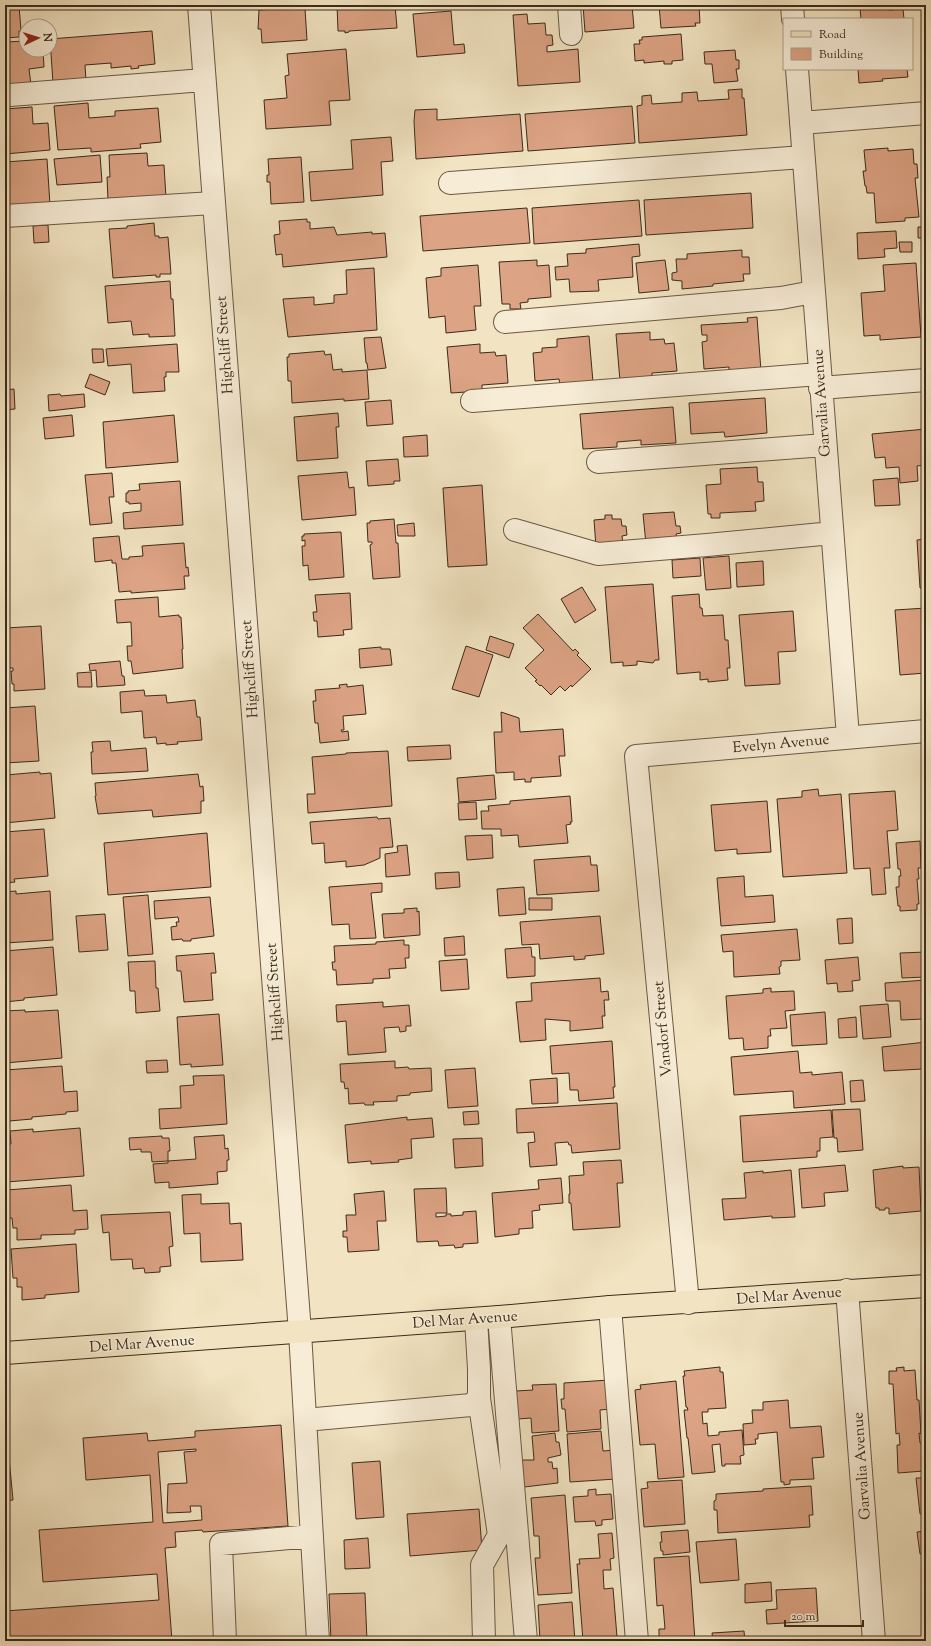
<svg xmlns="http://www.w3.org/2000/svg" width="931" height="1646" font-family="'Sorts Mill Goudy',serif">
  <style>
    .building { fill: #dca384; stroke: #3c2b1a; fill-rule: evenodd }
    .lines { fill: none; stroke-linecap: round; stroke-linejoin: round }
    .minor-casing { stroke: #6a5944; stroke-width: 24 }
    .major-casing { stroke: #3c2b1a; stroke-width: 24 }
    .minor { stroke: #f7edd7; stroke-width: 22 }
    .major { stroke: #f2e4c2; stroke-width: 22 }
    .labels { text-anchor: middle; stroke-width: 3; stroke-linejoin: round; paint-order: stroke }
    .street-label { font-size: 15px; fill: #3c2b1a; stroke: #f7edd7 }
  </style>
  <rect width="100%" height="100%" fill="#f2e4c2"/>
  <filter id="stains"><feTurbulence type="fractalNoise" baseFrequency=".005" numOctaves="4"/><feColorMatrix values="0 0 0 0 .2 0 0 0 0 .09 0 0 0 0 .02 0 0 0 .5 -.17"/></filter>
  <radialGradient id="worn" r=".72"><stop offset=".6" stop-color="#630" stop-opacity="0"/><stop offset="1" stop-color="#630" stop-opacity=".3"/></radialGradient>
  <path class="building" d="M5 5H19L21 31H19V37L5 38Z
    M35 5H71L35 8Z
    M100 5H131V6L100 8Z
    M277 5H308V9H305L307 40 262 43 261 29H258L259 10 277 9Z
    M337 5H395L397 28 349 31V32L345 33V31H338Z
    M583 5H632L634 28 585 32Z
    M659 5H699L700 23H695L696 26 661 28Z
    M889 6V10L903 9 904 19H861L860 8Z
    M451 11 454 45 464 44 465 53 417 57 413 14Z
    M527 14 528 24 545 23 546 35H552L553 45 547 46V52L578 49 580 82 518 86 513 15Z
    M152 31 155 64 138 66 139 68 131 69V66L111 68V63L85 65 86 81 53 83 50 39Z
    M681 34 683 60 672 61V64H664V61L644 63V60L635 61 634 44H640L639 40H642V37Z
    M26 41V50H43L44 67 29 69 31 85 5 86V42Z
    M346 49 350 100 329 101 331 125 266 129 264 100 287 98 285 76 289 75 287 54Z
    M735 50 736 60H739V69H736L738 81 714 83 712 64H705L704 52Z
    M858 69H907L908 77 882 79 883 81 859 83Z
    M742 89V98H744L747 135 639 143 637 106 642 105V96L651 95 652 104 682 102V93L697 92 698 101 729 99 728 90Z
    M88 103 89 118 115 116V111L158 108 161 142 140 144 141 148 91 152V148L58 150 54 106Z
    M632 106 635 143 528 151 525 114Z
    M32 107 33 124 48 123 50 150 5 154V109Z
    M437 109V120L520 114 523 151 416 159 414 121 415 110Z
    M391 137 393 161 381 162 383 195 311 201 309 172 353 169 351 140Z
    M888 148V151L913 149 914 164H917L918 178H915L919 217 905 218V221L876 223 874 193H867L866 186H865L863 171H866L864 150Z
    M147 153 148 166 164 165 166 198 108 200 107 177H110L109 155Z
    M100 155 102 182 57 185 54 159Z
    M301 157 304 202 271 204 270 182H267V175H269L268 159Z
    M47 159 50 205 5 209V162Z
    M751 193 753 228 646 235 644 200Z
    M639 200 642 236 534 244 532 208Z
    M527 208 530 243 423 251 420 216Z
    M307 219V222H310V229L334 227 337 235 372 232V234L385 233 387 257 283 267 282 254 276 255 274 235 280 234 279 221Z
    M154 223 155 236H159V238L168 237 171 274H160V277H156V275L113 278 109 229 127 228V226Z
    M48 225 49 242 34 243 33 226Z
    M918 227H925L926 238H918Z
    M896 231 897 248 884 249 885 257 858 259 857 233Z
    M899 242H912V252H900Z
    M639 244 640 256 632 257 633 277 598 280 599 291 570 292 569 279 556 280 555 267 568 266 567 254 586 253V249Z
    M923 245H926V295Z
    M742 250V257H749L750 274H743L744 281 713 284V286L682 289V281L672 280V273L677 272 676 259H687V254Z
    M537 260V266L549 265 551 297 528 299V302L520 303 521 309H510V304H502L499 262Z
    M665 260 669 290 639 293 636 263Z
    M916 263 921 337 880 340V335L864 336 861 293 885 291 883 265Z
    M478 265 481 306H474L476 330 446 333 445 316 429 318 426 278 441 276V268Z
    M374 268 377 330 288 337 283 299 314 297V305L334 303V295L347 294 346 270Z
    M170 281 171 299H173L175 336 149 337V334L133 335 131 321 108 323 105 286Z
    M757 317 761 371 729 373V367L704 369 702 342 707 341V335H702L701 325 748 322 747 318Z
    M650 332V340L664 339 665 344 674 343 677 371 652 373V378L620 381 616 334Z
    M589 336 593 382 560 385 559 379 535 381 533 353 542 352V348L557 347V339Z
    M381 337 386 368 368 370 367 363H366L364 338Z
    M177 344 179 372H166V377H164L165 391 133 393 131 364 108 366 106 349Z
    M480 344V353L495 352 496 356 506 355 508 383 482 385V391L451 393 447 347Z
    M92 349H103L104 362 93 363Z
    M324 351 325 355 331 354 333 370 342 369V372L367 370 369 399 344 401V399L292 403 291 381H288L287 357H289V354Z
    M90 374 110 382 105 395 85 387Z
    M14 389 15 409 5 410V390Z
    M60 394 61 396 84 394 85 407 49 411 48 395Z
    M765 398 767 433 725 437 724 432 691 434 689 403Z
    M391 400 393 424 367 426 365 402Z
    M673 407 676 443 641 445V440L617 442V447L583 449 580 414Z
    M338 413 339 427H336L338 458 297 461 294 417Z
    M72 415 74 436 45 439 43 418Z
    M174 415 178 462 106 468 103 422Z
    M926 429V465L917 466 918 481 900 483 899 467 886 468 885 457 875 458 872 434Z
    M427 435 428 456 404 457 403 437Z
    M398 459 400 481H394V484L368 486 366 461Z
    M757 467 758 482H763L764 501 755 502 756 511 720 513V518H711V514H708L706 485 721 484 720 469Z
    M347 472 349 488 354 487 356 515 302 520 298 476Z
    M112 473 114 497H109L112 523 90 525 85 475Z
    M898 478 900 505 875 506 873 480Z
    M180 481 183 525 124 529 123 513 141 511V503L129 504V502H126V493H128V491L140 490 139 484Z
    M482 485 487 565 448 567 443 488Z
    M674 512 676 526H680L681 533 676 534 677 542 646 544 643 514Z
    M605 515H612V519H621L622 526H626L627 535 622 536 623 545 596 547 594 520 605 519Z
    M394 519 396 543H398L400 577 373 579 370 545 372 544V542H368L367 523H370V521Z
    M414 523 415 536H398L397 525Z
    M341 532 344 577 309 580 308 565 303 566 302 546H305V540L302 541V536H304V534Z
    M119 536 122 559H129V557L143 556 142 546 184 543 186 568 188 567 189 576H184L185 589 131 593V591L119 592 116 563H112V560L95 562 93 538Z
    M926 539V588H920L917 540Z
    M729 556 731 588 706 590 703 558Z
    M700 558 701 576 673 578 672 560Z
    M763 561 764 585 737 587 736 563Z
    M653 584 659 660H655L653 663 637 661V665L623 666V662L611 663 605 587Z
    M582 587 596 610 575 623 561 599Z
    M350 593 352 629 343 630 344 635 318 637 317 621H314L313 612H317L315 595Z
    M699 594 700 608H702L703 616 723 615 725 640H728L730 668H727L728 680 708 682V679L700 680V672L677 674 672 596Z
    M158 597 159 617 179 615V617H181L183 649H182L183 668 133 674 131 661H128L127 646H132L131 622 117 623 115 600Z
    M926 608V673L900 675 895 610Z
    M793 611 796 651 778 652 780 684 745 686 739 615Z
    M538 614 573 651 575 649 579 653 577 655 591 669 572 687 571 685 565 691 560 686 551 695 541 685 540 686 535 681 537 680 525 668 544 650 523 628Z
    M41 626 45 689 14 691V684H12L11 671H13V668H5V628Z
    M490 636 514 644 509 658 486 650Z
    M466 646 493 655 479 697 452 689Z
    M381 647V649H390L392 665 360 668 359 649Z
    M120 661 122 676H124L125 685 97 687 96 670 90 671 89 664Z
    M91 672 92 687H78L77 673Z
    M347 684V687L363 685 366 714 343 716 344 730H341L342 732 348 731 349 740 320 743 318 723H315L313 701H316L315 690 340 688 339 685Z
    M144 690 145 696 166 695 167 703 195 700 197 717H200L202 740 177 742 178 744 166 745V743L157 744 156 737 144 738 142 711 121 713 120 692Z
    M35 706 39 761 5 763V708Z
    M501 712 519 718 520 732 563 729 565 756H559L561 776 531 778V782H525V779L514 780V772L496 773 494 732H502Z
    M110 741 111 751 146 748 148 771 92 774 91 752H93L92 742Z
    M450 745 451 759 408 761 407 747Z
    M388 751 392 806 308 813 307 794H315L312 757 346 754V753Z
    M5 771 6 775 40 772V774L51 773 55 818 5 823Z
    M198 774 200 787 203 786 204 801H201V813L153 817 152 810 98 814 95 796H96L95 783Z
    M494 775 496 799 459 802 457 778Z
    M818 789 819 796 841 794 847 873 783 877 777 799 802 797V791Z
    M895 791 898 830 887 831 890 868H884L886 894 872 895 870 868 854 869 849 794Z
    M570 796 572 822H570L571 824 566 825 568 843 519 847 518 835 501 836V829H482L481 811H489L488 806 510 804V801Z
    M767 801 771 852 737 854V849L715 851 711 805Z
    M476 802 477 819 459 820 458 803Z
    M377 817 378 819 390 818 393 847 380 848V858L364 865 346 867V861L325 863 324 843 312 844 310 822Z
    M44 829 48 876 14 879 15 882 5 883V832Z
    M207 833 211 887 108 895 104 843Z
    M492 835 493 858 467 860 465 836Z
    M920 841 921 868H918L919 879H917L919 904H917V910L900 911V906H898L896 887H899V876H901L900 869H898L896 843Z
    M407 845 410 875 386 877 385 854 398 852 397 846Z
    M590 856 591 865H597L599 891 537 895 534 860Z
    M459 872 460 887 436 889 435 873Z
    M744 876 745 897 773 895 775 922 721 926 717 878Z
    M382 883V892L371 893 376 938 350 939 349 924 332 925 329 887Z
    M524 887 526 914 499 916 497 889Z
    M16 891V894L50 891 53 940 5 943V892Z
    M148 895 153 954 128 956 123 897Z
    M210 897 214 936 191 939V941H183L182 939 172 940 171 927 177 926 176 922H179L178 917 155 919 154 901Z
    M529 898H552V910H529Z
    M417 908V912L419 911 420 935 384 938 382 914 404 913V909Z
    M105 914 108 950 79 952 76 916Z
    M600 916 604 954 585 956V959L574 960V956L540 959 539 944 522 945 520 922Z
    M852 918 853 943 839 944 837 919Z
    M797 929 800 960 781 961V966L779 967 780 974 734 977 733 951 723 952 721 935Z
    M464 936 465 955 445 956 444 938Z
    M404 940V945H409V958H405L406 968 389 969 390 978 373 979V983L337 985 336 970H333L332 962H335L334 946 376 944V942Z
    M53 947 57 995 24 998V1000L5 1002V951Z
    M531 947 532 957H535V976L507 978 505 949Z
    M926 952V977L902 978 900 953Z
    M214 953 216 973H211L213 1000 184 1002 181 971H177L176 956Z
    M858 957 860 980 852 981 853 991 838 992 837 983 827 984 825 960Z
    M467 959 469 989 441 991 439 961Z
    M155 961 156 988H158L160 1011 136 1013 135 991H130L128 962Z
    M600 978 601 992 608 991 609 1000H604L605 1016H602L603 1028 570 1031V1021L545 1019 546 1040 520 1042 516 1002 532 1001 531 983Z
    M926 980V1016H924V1019L901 1020 900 1001H886L885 983Z
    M771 988V992L794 991 795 1010 785 1011 787 1028 770 1029 771 1036H768V1048L744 1050 743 1038 729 1039 726 996 763 993V989Z
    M383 1002V1007L409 1005 411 1026H406V1031L400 1032 399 1027 384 1028 386 1052 348 1055 346 1021 337 1022 336 1005Z
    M888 1004 891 1037 863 1039 860 1006Z
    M25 1010V1012L58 1010 62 1058 5 1063V1011Z
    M825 1012 827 1044 792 1046 790 1015Z
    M219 1014 223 1065 191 1067V1064L180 1065 177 1017Z
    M856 1017 857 1037 839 1038 838 1019Z
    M612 1041 615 1087H613L614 1098 579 1101 578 1090H570L569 1073 552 1074 550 1046Z
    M926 1042V1081H924L923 1069 884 1071 882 1047Z
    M798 1051 800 1073 812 1072V1075L842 1072 845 1104 794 1108 793 1091 734 1095 731 1057Z
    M167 1060 168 1072 147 1073 146 1061Z
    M395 1061V1068L408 1067 409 1069 431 1068 432 1091 410 1093V1095L397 1096V1101L373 1102 374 1105H365L364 1103 349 1104 348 1088 345 1089 344 1082H341L340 1064Z
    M62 1066 64 1092 77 1091 78 1111 66 1112V1114L32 1117V1119L9 1121 8 1108 5 1109V1070Z
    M475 1068 478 1106 448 1108 445 1070Z
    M224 1075 227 1124 160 1129 159 1109 181 1108 180 1086 194 1085 193 1076Z
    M557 1078 558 1103 532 1104 530 1080Z
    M863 1080 865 1101 851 1102 850 1081Z
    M617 1103 620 1149 572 1153 571 1145H569L568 1142 555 1143 557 1165 530 1167 528 1143 535 1142 534 1132 517 1133 516 1109Z
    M860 1109 863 1150 838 1152 837 1138H834L832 1110Z
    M831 1110 833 1137 820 1138V1151H817V1157L743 1162 740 1116Z
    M923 1110H926V1145H925Z
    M478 1111 479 1124 464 1125 463 1112Z
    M407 1117V1120L432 1118 434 1137 411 1139 412 1158 398 1160 399 1162 371 1164V1161L348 1163 345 1125Z
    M80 1128 84 1176 6 1182 5 1153H8V1144H11L10 1131 33 1129V1132Z
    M224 1135 225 1149 228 1148 229 1160H227V1171L217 1172 218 1184 169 1188V1182L155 1183 153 1164 168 1163V1161L196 1159 194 1137Z
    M162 1136V1138H169L170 1151H168V1161L152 1162 151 1152H141V1149L130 1150 129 1138Z
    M482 1138 483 1166 455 1168 453 1139Z
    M621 1160 623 1183H617L620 1227 573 1230 571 1203H569V1194H570L569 1176 584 1175 583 1162Z
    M845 1165 848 1191 824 1193 825 1206 802 1208 799 1169Z
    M903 1166V1168L919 1167 921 1211 889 1214V1208H885V1210H879V1208H876L873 1170Z
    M791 1170 795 1217 772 1218V1216L724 1220 722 1199 746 1198 744 1173 763 1171V1173Z
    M561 1178 563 1203 539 1205 540 1210 532 1211 533 1228 519 1229V1234L495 1237 492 1193 539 1189 538 1180Z
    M923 1179H926V1205H925Z
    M71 1185 73 1211 87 1210 88 1229 75 1230V1234L41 1235V1239L17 1240V1228H13L12 1218H9L7 1190Z
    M446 1188 447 1213H436V1217L446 1216V1214H451V1216L463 1215V1212L476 1211 478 1243 463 1244V1247L455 1248 454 1245 439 1246 438 1241 417 1242 414 1189Z
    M384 1191 386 1221H377L379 1250 348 1252 347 1237H343V1231H347L346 1215H356L354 1194Z
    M201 1194V1204L229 1203 230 1224 241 1223 243 1260 201 1262 200 1233 184 1234 182 1195Z
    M170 1212 173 1246 169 1247 171 1266 160 1267V1272L145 1273 144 1268 133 1269 132 1259 111 1260 109 1232 103 1233 101 1215Z
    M76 1244 79 1292 45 1295V1298L22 1300V1287H17V1278H13L11 1249Z
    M720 1367V1372H723L726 1408 708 1409V1412H702L703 1424 707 1423 708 1436 719 1435V1432L742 1430 744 1455 740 1456 741 1464H725V1466H722L720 1444 712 1445 715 1472 692 1474 688 1438H687L684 1410H688L687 1407H686L683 1376H685L684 1371Z
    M904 1367V1371L915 1370 917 1400H919L921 1434 919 1433 920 1443H923L924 1471 898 1473 897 1445H900L899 1433 896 1434 893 1384H889V1371H897L896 1368Z
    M923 1367H926V1408Z
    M609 1380 611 1409 600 1410 601 1429 567 1432 565 1409H562L561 1399H564V1383Z
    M676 1381 684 1477 658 1479 655 1444 640 1445 635 1390 641 1389 640 1385Z
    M556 1384 559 1431 532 1433 531 1418 518 1419 516 1391 533 1390 532 1385Z
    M788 1400 790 1428 821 1426 824 1457 812 1458 814 1479 790 1480V1484L784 1485V1482H781L777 1432 758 1434V1439H755L756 1444 744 1445 743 1424 753 1423 752 1410H763V1402Z
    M281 1425 288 1526 203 1532 202 1530 175 1532 176 1547 165 1548 172 1641H5V1611L159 1600 157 1574 43 1582 39 1530 153 1522 150 1475 86 1480 83 1438 147 1433 148 1441 195 1437V1431ZM196 1449V1451L184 1452 187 1483 168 1484 167 1513 191 1512 190 1506H201L202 1520 163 1523 158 1452Z
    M601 1431 603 1451 615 1450 616 1479 570 1482 567 1434Z
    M555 1433 556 1442H559L561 1455 548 1458V1462H552L553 1469 557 1468 558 1483 524 1487 522 1460H534L532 1436Z
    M5 1447H8L13 1500 5 1501Z
    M380 1461 384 1517 356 1519 352 1463Z
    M916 1478H926V1514H920Z
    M682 1480 685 1524 644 1527 641 1489 648 1488 647 1482Z
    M811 1486 813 1515H809L810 1527 718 1533 717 1510H714V1501L716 1500V1494L763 1491V1489Z
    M596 1489V1495L611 1494 613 1519 602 1520V1525L596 1526 595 1521 575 1522 573 1497 588 1496V1490Z
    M565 1495 572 1593 538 1595 535 1558H540L539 1536H534L531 1498Z
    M479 1509 482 1550 410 1556 407 1514Z
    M688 1530 690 1552 663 1555V1551H661L660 1542H662L661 1532Z
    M926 1531V1554H920L917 1532Z
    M612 1533 614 1558 610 1559 611 1570H603L604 1589 613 1588 617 1637H610L611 1641H583L577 1564H580L579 1559 600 1558 598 1534Z
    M368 1538 370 1568 345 1569 344 1540Z
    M736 1539 739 1580 700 1583 696 1542Z
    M689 1556 695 1641H659V1629H665L663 1605 657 1606 654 1558Z
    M771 1582 772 1601 745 1603V1584Z
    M816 1588 818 1621 767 1624 766 1610 777 1609 776 1590Z
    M365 1593 367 1641H331L329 1594Z
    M572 1602 575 1641H540L538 1605Z
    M744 1631 745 1641H713L712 1633Z"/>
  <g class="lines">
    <defs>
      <path id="minor" d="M199 5 300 1332 318 1641
        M569 5 571 34
        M792 5 793 19
        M797 69 848 737
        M10 95 204 80
        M801 123 926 113
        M450 183 803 157
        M5 216 213 203
        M505 322 781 298 813 292
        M820 388 926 380
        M472 401 819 374
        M598 462 825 445
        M515 530 598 554 707 545 832 533
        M847 1290 874 1641
        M688 1303 636 756 926 731
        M610 1307 637 1641
        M499 1317 526 1641
        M479 1398 499 1535 482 1565 484 1641
        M305 1420 471 1405 479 1398V1369L476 1319
        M225 1641 221 1544 312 1536"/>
      <path id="major" d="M5 1353 499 1317 610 1307 926 1286"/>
    </defs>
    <use href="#minor" class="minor-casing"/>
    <use href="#major" class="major-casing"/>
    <use href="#minor" class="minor"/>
    <use href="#major" class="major"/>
  </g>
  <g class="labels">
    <g class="street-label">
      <text transform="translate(224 345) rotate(-94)" y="5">Highcliff Street</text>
      <text transform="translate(821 403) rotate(-94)" y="5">Garvalia Avenue</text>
      <text transform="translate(249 669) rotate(-94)" y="5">Highcliff Street</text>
      <text transform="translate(781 743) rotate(-5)" y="5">Evelyn Avenue</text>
      <text transform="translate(274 992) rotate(-94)" y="5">Highcliff Street</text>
      <text transform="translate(662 1029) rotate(-95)" y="5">Vandorf Street</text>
      <text transform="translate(789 1295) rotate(-4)" y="5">Del Mar Avenue</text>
      <text transform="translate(465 1319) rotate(-4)" y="5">Del Mar Avenue</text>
      <text transform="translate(142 1343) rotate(-4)" y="5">Del Mar Avenue</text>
      <text transform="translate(861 1466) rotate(-94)" y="5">Garvalia Avenue</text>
    </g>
  </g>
  <rect width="931" height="1646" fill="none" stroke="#f2e4c2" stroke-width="20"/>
  <rect x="6" y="6" width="919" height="1634" fill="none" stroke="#3c2b1a" stroke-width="2"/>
  <rect x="10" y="10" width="911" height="1626" fill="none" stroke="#3c2b1a"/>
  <rect x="783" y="18" width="130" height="52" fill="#f7edd7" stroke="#ac9f8b"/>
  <rect x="791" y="31" width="20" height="6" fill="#f2e4c2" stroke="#ac9f8b"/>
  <text x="819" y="38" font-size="12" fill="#3c2b1a">Road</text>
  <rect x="791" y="48" width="20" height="12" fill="#dca384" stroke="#ac9f8b"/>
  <text x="819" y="58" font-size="12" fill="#3c2b1a">Building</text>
  <g transform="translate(38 38) rotate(86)"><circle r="19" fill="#f7edd7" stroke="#ac9f8b"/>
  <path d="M0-3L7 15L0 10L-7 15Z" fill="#8f2418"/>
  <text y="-6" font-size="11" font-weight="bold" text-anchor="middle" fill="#3c2b1a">N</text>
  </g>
  <path d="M785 1620v6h78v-6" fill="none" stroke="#3c2b1a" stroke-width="2"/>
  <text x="791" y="1620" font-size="12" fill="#3c2b1a" stroke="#f7edd7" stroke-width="3" paint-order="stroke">20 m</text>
  <rect width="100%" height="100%" filter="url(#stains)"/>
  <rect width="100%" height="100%" fill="url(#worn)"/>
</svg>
